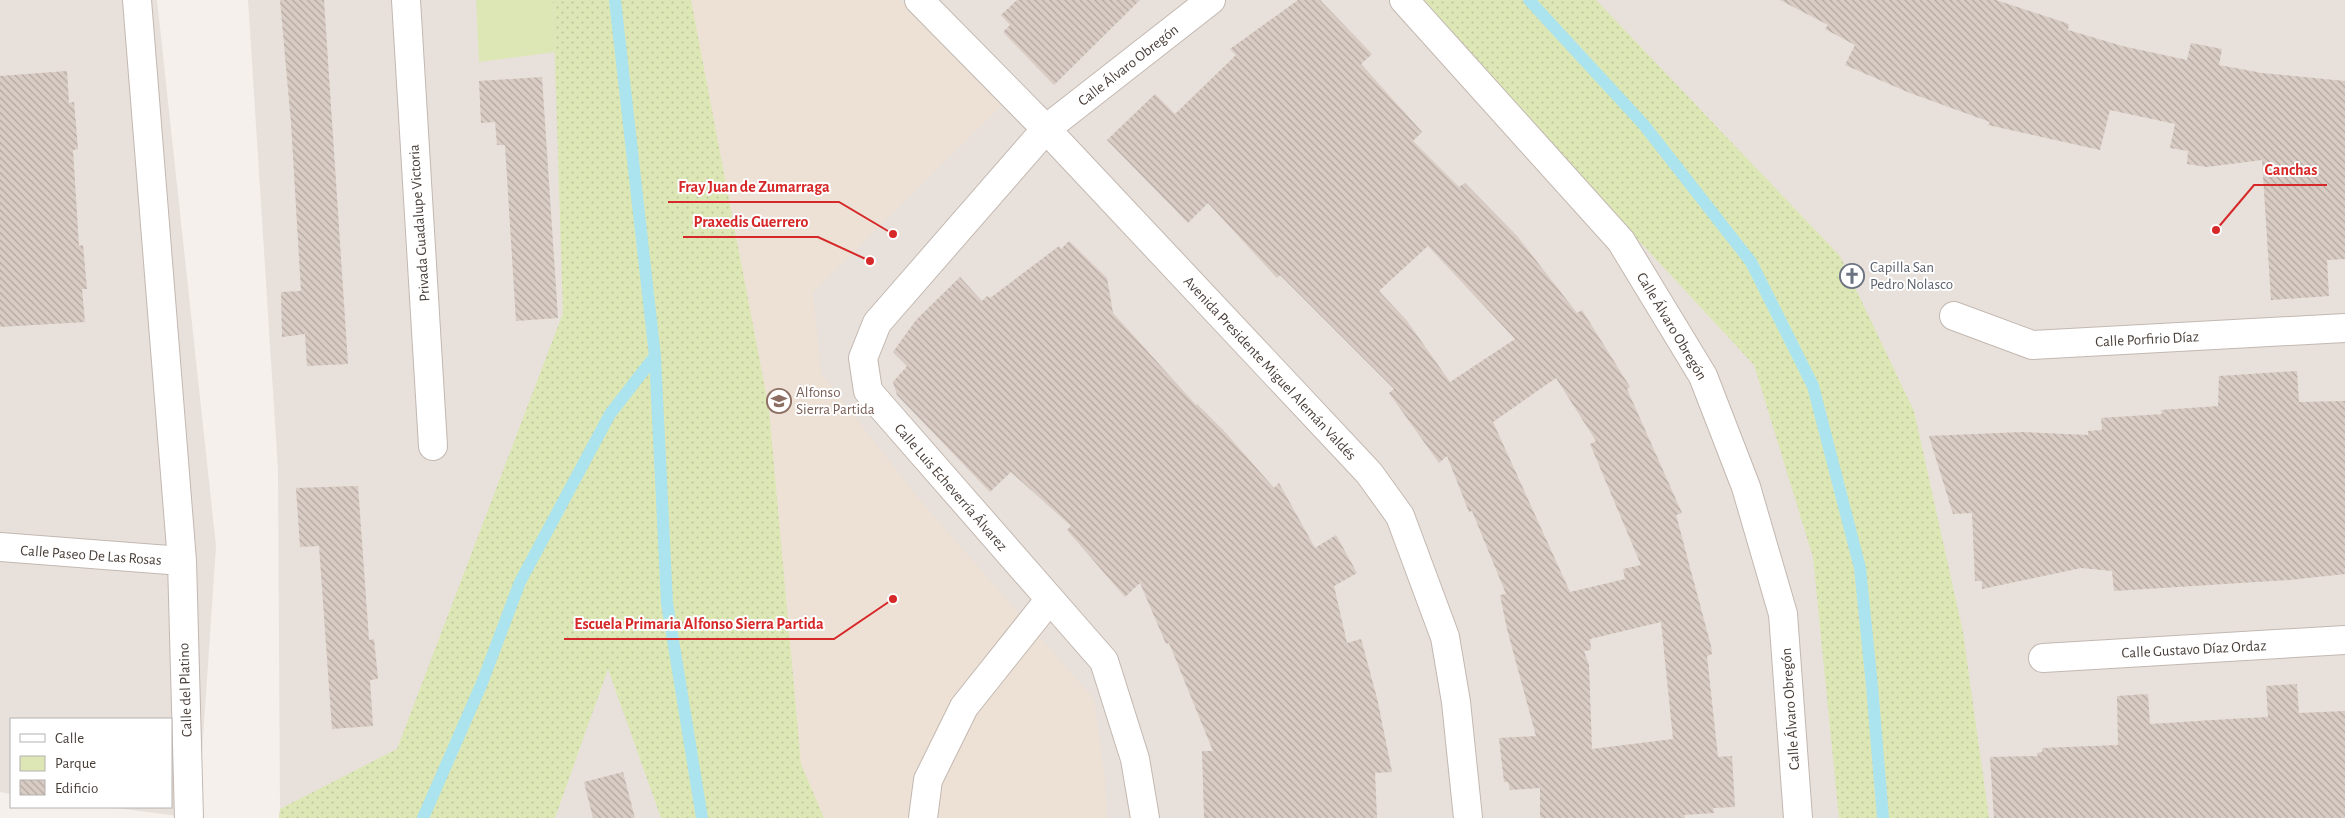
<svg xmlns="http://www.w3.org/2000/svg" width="2345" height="818" font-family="'Alegreya Sans',sans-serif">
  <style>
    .residential { fill: #e8e0da }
    .education { fill: #ede1d6 }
    .grass { fill: url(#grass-dots) }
    .park { fill: #dde7b6 }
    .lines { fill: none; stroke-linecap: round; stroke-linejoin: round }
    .stream { stroke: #abe3ee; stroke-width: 12 }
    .building { fill: url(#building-back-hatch); fill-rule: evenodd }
    .minor-casing { stroke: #c3b8b1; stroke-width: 30 }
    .minor { stroke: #fff; stroke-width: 28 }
    .labels { text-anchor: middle; stroke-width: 4; stroke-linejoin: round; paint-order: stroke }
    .street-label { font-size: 15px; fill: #493f39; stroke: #fff }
    .worship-label { font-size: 15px; fill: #5b616d; stroke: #fff; text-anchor: start }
    .education-label { font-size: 15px; fill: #785e54; stroke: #fff; text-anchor: start }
    .leader { fill: none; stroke: #d62828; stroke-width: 2 }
    .callout-dot { fill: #d62828; stroke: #fff; stroke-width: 2 }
    .callout-label { font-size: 16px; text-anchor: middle; font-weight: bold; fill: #d62828; stroke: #fff; stroke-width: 4; stroke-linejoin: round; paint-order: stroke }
  </style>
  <defs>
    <pattern id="grass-dots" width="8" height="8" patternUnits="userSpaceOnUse" patternTransform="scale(1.25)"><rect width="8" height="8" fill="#dde7b6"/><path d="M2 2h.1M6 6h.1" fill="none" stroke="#bfc79d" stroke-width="1.8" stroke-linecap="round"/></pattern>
    <pattern id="building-back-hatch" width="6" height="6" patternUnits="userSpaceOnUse" patternTransform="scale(1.25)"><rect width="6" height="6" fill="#d9ccc4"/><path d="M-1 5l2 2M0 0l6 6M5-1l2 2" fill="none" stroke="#b2a7a0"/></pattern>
  </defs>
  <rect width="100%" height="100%" fill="#f5f0eb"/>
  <path class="residential" d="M0 0H157L216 546 202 753 186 817 108 807H171V719H11V794L0 792Z
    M248 0H2345V818H279L280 809 278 470Z"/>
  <path class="education" d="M690 0H899L1004 103 813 292 821 373 919 499 1094 699 1105 779 1107 818H821L801 764Z"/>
  <path class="grass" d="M553 0H691L769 409 801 764 824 818H661L608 669 555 818H279L280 809 397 749 563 313Z
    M1416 0H1596L1840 256 1914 411 1963 632 1989 818H1839L1813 557 1754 365Z"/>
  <path class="park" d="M476 0H553L555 52 479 62Z"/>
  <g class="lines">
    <path class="stream" d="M615 0 655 356 667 603 702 818
      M1529 0 1644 125 1751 262 1813 386 1860 568 1872 686 1883 818
      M423 818 482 683 520 582 610 414 655 356"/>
  </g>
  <path class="building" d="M280 0H324L348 364 307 366 305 334 282 337 281 292 301 291 291 123Z
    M1017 0H1140L1054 85 1003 32 1010 25 1001 15Z
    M1298 0H1320L1372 54 1361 64 1422 132 1413 141 1459 187 1465 183 1517 236 1577 313 1582 310 1630 387 1627 389 1682 513 1676 515 1711 646 1712 654 1707 656 1718 757 1732 756 1735 807 1713 808 1714 813 1684 815 1685 818H1540V788L1510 790 1508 782H1504L1499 738 1536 736 1507 629 1500 595 1506 594 1472 511 1469 512 1447 456 1439 463 1389 393 1394 389 1280 275 1277 278 1208 203 1188 223 1107 140 1155 94 1175 114 1236 55 1230 49ZM1428 246 1515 339 1450 382 1407 321 1379 291ZM1556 378 1596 441 1590 444 1641 565 1623 569 1625 579 1570 592 1493 422ZM1661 622 1673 739 1592 749 1589 665 1584 651 1591 650 1590 639Z
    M1780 0H1996L2069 24 2068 30 2122 46 2187 60 2191 43 2222 49 2219 65 2262 73 2345 81V259L2327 260 2329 296 2271 300 2262 160 2207 167 2187 164 2188 151 2170 148 2175 124 2110 110 2100 150 1988 125 1990 122 1910 93 1845 65 1855 45 1825 29 1828 25Z
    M67 71 69 103 74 102 78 149 73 150 79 246 83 245 87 289H82L85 322 0 327V76Z
    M542 77 558 318 516 321 505 145H497L495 122 481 123 479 81Z
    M1069 241 1107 278 1113 313 1196 405 1197 404 1224 431 1274 488 1279 483 1315 548 1336 535 1357 573 1334 586 1347 643 1361 639 1377 698 1392 772 1375 773 1377 818H1204L1202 751H1213L1169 643 1166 644 1140 583 1125 597 1067 530 1071 526 1011 472 990 492 897 395 893 382 907 366 893 352 916 320 960 277 982 301 987 296 990 298 1059 246 1061 249Z
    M2297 371 2299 402 2345 401V574L2289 580 2114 591 2112 571 2081 568 1982 589V581H1975L1972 513 1953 514 1929 436 2022 432 2088 435V431L2102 430 2101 418 2162 414 2161 410 2218 406 2219 376Z
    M358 486 369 640 374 639 378 679 370 680 373 726 332 729 319 546 300 547 296 488Z
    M2297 684 2299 713 2345 711V818H1994L1990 757 2038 756 2037 753 2042 752V748L2118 745 2117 696 2148 694 2150 724 2230 719 2268 717 2266 686Z
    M623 772 635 818H593L584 782Z"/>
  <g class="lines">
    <defs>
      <path id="minor" d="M137 0 182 561 189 818
        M406 0 433 446
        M919 0 1046 129 1369 473 1400 516 1445 637 1456 702 1468 818
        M1404 0 1621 241 1703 376 1746 487 1783 614 1798 818
        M1954 316 2032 345 2345 328
        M0 547 182 561
        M2043 658 2345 640
        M923 818 928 780 964 707 1050 599
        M1145 818 1135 759 1104 661 868 391 863 358 877 323 1046 129 1211 0"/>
    </defs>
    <use href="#minor" class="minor-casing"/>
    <use href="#minor" class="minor"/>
  </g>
  <defs>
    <symbol id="church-ring" viewBox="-11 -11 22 22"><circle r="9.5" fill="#fff" stroke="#6b7280" stroke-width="1.5"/><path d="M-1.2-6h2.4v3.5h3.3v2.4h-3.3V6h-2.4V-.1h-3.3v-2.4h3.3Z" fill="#6b7280"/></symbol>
    <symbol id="school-ring" viewBox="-11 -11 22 22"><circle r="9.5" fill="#fff" stroke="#8d6e63" stroke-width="1.5"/><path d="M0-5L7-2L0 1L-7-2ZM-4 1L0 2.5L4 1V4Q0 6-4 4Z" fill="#8d6e63"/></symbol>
  </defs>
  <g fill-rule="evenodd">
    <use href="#church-ring" x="1838" y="262" width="28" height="28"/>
    <use href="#school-ring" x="765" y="387" width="28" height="28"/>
  </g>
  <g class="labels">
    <g class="street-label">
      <text transform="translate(1128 65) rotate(-38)" y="5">Calle Álvaro Obregón</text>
      <text transform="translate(419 223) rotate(-94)" y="5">Privada Guadalupe Victoria</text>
      <text transform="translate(1672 326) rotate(59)" y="5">Calle Álvaro Obregón</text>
      <text transform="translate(2147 339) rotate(-3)" y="5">Calle Porfirio Díaz</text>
      <text transform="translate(1270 368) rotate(47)" y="5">Avenida Presidente Miguel Alemán Valdés</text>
      <text transform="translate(951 487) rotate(49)" y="5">Calle Luis Echeverría Álvarez</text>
      <text transform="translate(91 555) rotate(4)" y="5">Calle Paseo De Las Rosas</text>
      <text transform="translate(2194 649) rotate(-3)" y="5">Calle Gustavo Díaz Ordaz</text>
      <text transform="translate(185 690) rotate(-92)" y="5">Calle del Platino</text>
      <text transform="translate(1790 709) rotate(-94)" y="5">Calle Álvaro Obregón</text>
    </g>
    <g class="worship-label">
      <text x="1870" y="272">Capilla San<tspan x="1870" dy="17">Pedro Nolasco</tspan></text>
    </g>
    <g class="education-label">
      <text x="796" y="397">Alfonso<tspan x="796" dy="17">Sierra Partida</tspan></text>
    </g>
  </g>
  <path class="leader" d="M2216 230L2254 185H2327M893 234L839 202H668M870 261L818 237H683M893 599L834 639H564"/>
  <g class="callout-dot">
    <circle cx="2216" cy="230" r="5"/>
    <circle cx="893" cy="234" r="5"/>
    <circle cx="870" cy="261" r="5"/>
    <circle cx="893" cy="599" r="5"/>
  </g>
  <g class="callout-label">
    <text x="2291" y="175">Canchas</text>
    <text x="754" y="192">Fray Juan de Zumarraga</text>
    <text x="751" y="227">Praxedis Guerrero</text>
    <text x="699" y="629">Escuela Primaria Alfonso Sierra Partida</text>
  </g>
  <rect x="10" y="718" width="162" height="90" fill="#ffffff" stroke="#b6b2b0"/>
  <rect x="20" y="734" width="25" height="8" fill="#ffffff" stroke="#b6b2b0"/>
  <text x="55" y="743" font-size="15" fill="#493f39">Calle</text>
  <rect x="20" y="756" width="25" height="15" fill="#dde7b6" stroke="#b6b2b0"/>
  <text x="55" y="768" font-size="15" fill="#493f39">Parque</text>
  <rect x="20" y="780" width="25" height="15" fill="url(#building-back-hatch)" stroke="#b6b2b0"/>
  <text x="55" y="793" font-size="15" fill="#493f39">Edificio</text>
</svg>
